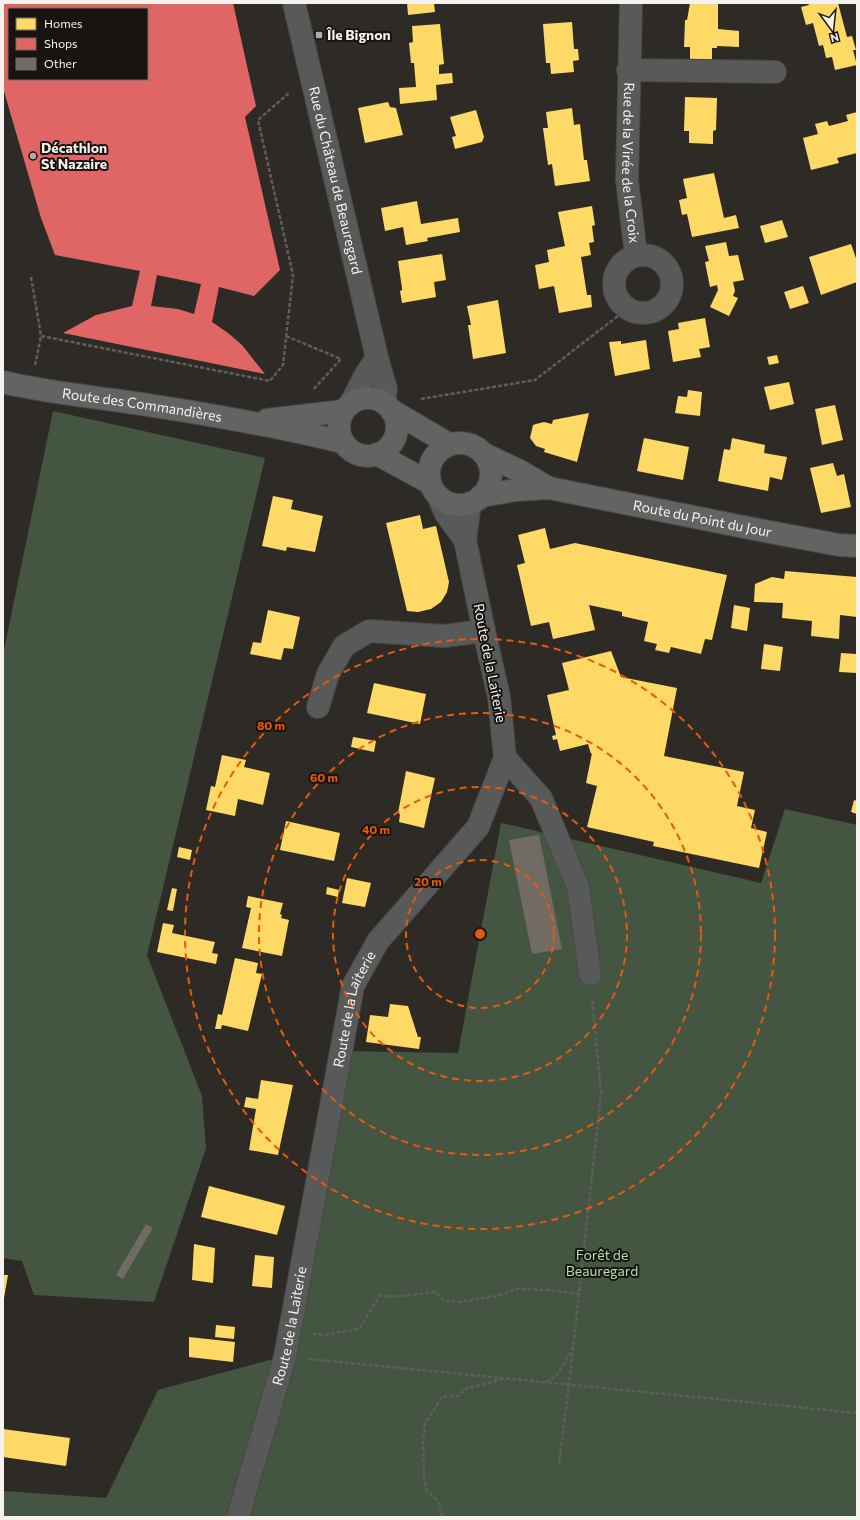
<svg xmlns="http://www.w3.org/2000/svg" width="860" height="1520" font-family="Commissioner,sans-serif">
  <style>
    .green { fill: #445641 }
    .homes { fill: #ffd966 }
    .shops { fill: #e06666; fill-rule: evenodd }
    .building { fill: #716b64 }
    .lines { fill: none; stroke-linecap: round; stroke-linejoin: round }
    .minor-casing { stroke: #494744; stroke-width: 24 }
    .tertiary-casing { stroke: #494744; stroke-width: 24 }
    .secondary-casing { stroke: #494744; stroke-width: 24 }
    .path { stroke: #5e5e5d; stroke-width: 2.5; stroke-dasharray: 4 2; stroke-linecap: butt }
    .minor { stroke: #585a59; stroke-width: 22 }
    .tertiary { stroke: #585a59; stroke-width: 22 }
    .secondary { stroke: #626363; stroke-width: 22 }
    .ring { fill: none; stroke: #e8590c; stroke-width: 2; stroke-dasharray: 7 5 }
    .poi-dot { fill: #b0aca8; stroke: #171411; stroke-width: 1.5 }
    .labels { text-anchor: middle; stroke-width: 4; stroke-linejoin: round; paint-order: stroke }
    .poi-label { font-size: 14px; font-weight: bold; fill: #f6f2ee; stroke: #171411; text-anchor: start }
    .street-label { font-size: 14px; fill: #f6f2ee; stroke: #171411 }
    .park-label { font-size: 14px; fill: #b4ddac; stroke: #171411 }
    .centre { fill: #e8590c; stroke: #171411; stroke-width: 2 }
    .ring-label { font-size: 12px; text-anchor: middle; font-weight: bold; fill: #e8590c; stroke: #171411; stroke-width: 4; stroke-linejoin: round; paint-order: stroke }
  </style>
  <rect width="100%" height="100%" fill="#2e2b27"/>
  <path class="green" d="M53 411 265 458 147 955 202 1096 206 1148 154 1302 34 1295 22 1261 3 1258V655Z
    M785 809 857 825V1517H3V1491L106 1498 158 1390 285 1356 341 1051 458 1053 501 823 761 883Z"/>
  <path class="homes" d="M407 3H434L435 12 408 15Z
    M690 3H718V29L739 31V47L717 46V48H712V62H690V47H684L685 20H687Z
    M808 3H838L847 37 852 36 856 50H853L857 65 835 70 832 57 826 58 823 45 819 46 813 23 806 25 801 7 809 5Z
    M572 22 574 49H578L579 60 573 61 574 72 551 74 550 63H546L543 24Z
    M440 24 444 64 439 65V74L452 73 453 83 436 85 437 100 400 104 399 88 416 87 414 63H411L409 43 413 42 412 26Z
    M685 97 717 98 716 130 713 131V144L689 143V131H684Z
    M388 102 390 107 396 108 403 135 365 143 358 108Z
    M572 108 574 125 580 124 584 160H587L590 181 555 186 552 164 548 165 543 128H548L546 112Z
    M476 110 484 137 482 142 455 149 452 137 456 136 450 117Z
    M857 112V153L837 158 839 163 811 170 803 138 818 134 815 124 827 121 829 126 848 121 846 115Z
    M714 173 724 218 736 215 739 228 692 237 687 214 682 215 679 200 687 198 683 179Z
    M417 201 421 224 458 218 460 232 427 238 428 241 406 245 403 227 385 231 381 208Z
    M592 206 595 225 592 226 594 242 589 243 591 255 581 257 587 295H591L592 307 559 313 554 286 539 289 535 265 549 262 547 250 565 246 558 212Z
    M782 220 788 237 765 243 760 226Z
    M726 242 729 256 738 255 744 280 733 282 735 291 733 296 738 298 729 316 710 307 718 290 717 285 710 287 705 262 709 261 705 246Z
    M851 244 857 261V282L821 295 809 257Z
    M442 254 446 280 434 282 436 297 402 303 400 291 402 290V288L398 261Z
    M803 286 809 303 790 309 784 292Z
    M498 300 506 353 473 359 468 325H471L467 306Z
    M705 318 710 347 699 349 701 357 673 362 668 331 679 329 678 323Z
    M646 340 650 369 615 376 609 342 621 341V344Z
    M777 355 779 363 769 365 767 357Z
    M789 382 794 404 770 410 764 387Z
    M688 390 702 392 700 416 675 413 678 396 687 397Z
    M835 405 843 440 822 445 815 409Z
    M589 413 577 462 544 452 545 449 536 446 530 438 533 425 536 424 544 422 552 424 553 420Z
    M644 438 689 447 683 480 637 471Z
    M732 438 765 445 764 453 787 457 782 480 770 477 768 491 718 481 724 449 730 450Z
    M833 463 837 476 844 474 851 507 821 513 810 468Z
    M273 496 293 500 291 509 323 516 315 552 287 547 286 551 262 546Z
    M420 515 423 529 436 526 449 582 447 592 441 602 431 609 418 612 407 611 386 523Z
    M545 528 550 549 575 543 727 575 712 640 705 639 701 654 671 647 669 653 655 650 657 644 644 641 648 622 622 616V612L589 605 595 630 553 639 549 622 531 626 517 565 525 563 518 535Z
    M785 571 857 577V617L840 615 839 639 811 636 812 621 782 618 783 603 754 602 755 584 772 577 784 579Z
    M734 605 750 608 747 631 731 628Z
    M268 610 300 617 293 649 284 648 281 660 250 654 253 642 261 643Z
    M764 644 783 647 780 671 761 669Z
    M611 651 621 677 677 688 664 756 744 772 737 806 755 810 751 828 767 832 759 868 653 846 654 842 587 827 597 786 586 783 592 753 591 754 588 744 560 751 557 739 553 740 552 736 556 735 547 695 569 690 562 663Z
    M841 653 857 654V673L839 672Z
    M374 683 426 694 420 724 367 713Z
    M353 737 376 741 374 752 351 747Z
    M222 755 246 760 244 767 270 773 263 805 238 799 235 816 206 810 211 786 215 787Z
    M406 771 435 778 424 828 399 822 400 814 398 813Z
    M854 800 857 801V814L851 812Z
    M286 821 340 833 334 861 280 850Z
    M179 847 192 850 190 860 177 857Z
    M347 878 371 883 365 907 342 903Z
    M327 887 339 890 338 897 326 894Z
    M172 888 177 889 173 911 167 910Z
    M248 896 283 903 280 914 282 915 281 918 289 920 282 956 242 948 251 908 246 907Z
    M163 923 174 925 172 933 215 942 212 953 218 954 216 964 157 952Z
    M235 958 258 963 256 973 262 974 248 1031 222 1025 221 1029H215L218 1014 222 1015Z
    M390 1004 408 1006 418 1037H421L419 1049 366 1042 370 1015 388 1017Z
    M261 1080 293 1085 278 1155 249 1150 256 1109 244 1107 246 1097 258 1099Z
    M209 1186 285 1206 277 1235 201 1217Z
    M194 1244 215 1248 213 1283 192 1280Z
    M255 1255 274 1257 272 1288 252 1286Z
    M3 1275H8L4 1298H3Z
    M216 1325 235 1327 234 1339 215 1337Z
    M189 1337 235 1342 233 1362 189 1357Z
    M3 1429 70 1438 66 1466 3 1457Z"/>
  <path class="shops" d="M3 3H233L256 106 245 117 280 270 254 296 219 287 212 322 228 333 242 345 265 374 63 333 96 315 132 306 140 271 55 255 41 218 3 88ZM9 9H147V79H9ZM157 275 201 284 194 314 178 309 151 306Z"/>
  <path class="building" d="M539 835 562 949 532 954 509 840Z
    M146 1224 153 1228 123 1279 116 1275Z"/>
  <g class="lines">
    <defs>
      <g id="minor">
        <path id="s1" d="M631 3 627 180 636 255"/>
        <path d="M628 70 775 72"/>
        <circle cx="643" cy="284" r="29"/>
        <path d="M439 498 446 514 465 540"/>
        <path d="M318 707 328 674 344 646 369 631 444 636 484 631"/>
        <path d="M505 758 541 798 578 887 590 974"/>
        <path id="s2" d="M238 1517 285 1357 353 986 378 941 478 827 505 758 499 697 484 631 465 540 470 503"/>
      </g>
      <g id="tertiary">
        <path id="s3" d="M294 3 377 358 386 389 383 402"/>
        <path d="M351 403 366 374 377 358"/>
      </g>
      <g id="secondary">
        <path id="s4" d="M3 382C40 391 77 395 114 400 191 411 268 424 342 442"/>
        <circle cx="368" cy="427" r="29"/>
        <path d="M391 410 449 444"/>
        <path d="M267 420 343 411"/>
        <circle cx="460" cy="474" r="31"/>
        <path d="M377 454 430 483"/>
        <path d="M484 454 520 471 549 488"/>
        <path id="s5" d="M481 496 516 490 549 488 749 528 839 545 857 546"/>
      </g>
    </defs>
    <use href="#minor" class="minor-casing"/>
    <use href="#tertiary" class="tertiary-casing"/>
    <use href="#secondary" class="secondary-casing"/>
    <path class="path" d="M31 277 41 336 270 381 283 365 293 275 258 120 290 92
      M286 336 341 359 313 390
      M35 365 41 336
      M421 399 535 380 627 309
      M313 1334 324 1335 359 1329 380 1295C391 1299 422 1293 435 1292L444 1301 460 1302 502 1295 516 1289 551 1290 579 1294
      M309 1359 857 1413
      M546 1382 557 1375 573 1348
      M559 1464 569 1385 601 1093 592 997
      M442 1517 440 1506 436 1499 427 1491 424 1478 423 1443 425 1424 442 1397 458 1396 465 1389 502 1379"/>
    <use href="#minor" class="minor"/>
    <use href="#tertiary" class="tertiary"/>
    <use href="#secondary" class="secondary"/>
  </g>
  <g class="ring">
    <circle cx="480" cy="934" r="74"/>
    <circle cx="480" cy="934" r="147"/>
    <circle cx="480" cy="934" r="221"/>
    <circle cx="480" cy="934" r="295"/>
  </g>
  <g class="poi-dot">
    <rect x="315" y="31" width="8" height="8" rx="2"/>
    <circle cx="33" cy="156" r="4"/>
  </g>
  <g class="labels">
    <g class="poi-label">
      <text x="327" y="40">Île Bignon</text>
      <text x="41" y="153">Décathlon<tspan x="41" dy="16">St Nazaire</tspan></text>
    </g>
    <g class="street-label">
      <text dy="5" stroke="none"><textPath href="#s1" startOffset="160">Rue de la Virée de la Croix</textPath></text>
      <text dy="5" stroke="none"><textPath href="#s3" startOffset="182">Rue du Château de Beauregard</textPath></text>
      <text dy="5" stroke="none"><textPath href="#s4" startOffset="141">Route des Commandières</textPath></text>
      <text dy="5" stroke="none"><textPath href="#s5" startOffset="225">Route du Point du Jour</textPath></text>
      <text transform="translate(490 663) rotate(79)" y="5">Route de la Laiterie</text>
      <text dy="5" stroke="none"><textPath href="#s2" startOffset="522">Route de la Laiterie</textPath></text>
      <text dy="5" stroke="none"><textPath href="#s2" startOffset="198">Route de la Laiterie</textPath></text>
    </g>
    <g class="park-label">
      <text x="602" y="1260">Forêt de<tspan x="602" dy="16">Beauregard</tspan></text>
    </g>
  </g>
  <circle cx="480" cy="934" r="6" class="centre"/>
  <g class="ring-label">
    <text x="271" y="730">80 m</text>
    <text x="324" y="782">60 m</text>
    <text x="376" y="834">40 m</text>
    <text x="428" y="886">20 m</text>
  </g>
  <rect width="860" height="1520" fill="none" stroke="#f6f2ee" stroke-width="8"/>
  <rect x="8" y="8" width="140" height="72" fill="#171411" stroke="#706d69"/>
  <rect x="16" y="18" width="20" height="12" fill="#ffd966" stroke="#706d69"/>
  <text x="44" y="28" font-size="12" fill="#f6f2ee">Homes</text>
  <rect x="16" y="38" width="20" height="12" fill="#e06666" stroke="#706d69"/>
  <text x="44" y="48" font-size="12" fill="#f6f2ee">Shops</text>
  <rect x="16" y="58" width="20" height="12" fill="#716b64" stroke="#706d69"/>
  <text x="44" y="68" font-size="12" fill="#f6f2ee">Other</text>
  <g transform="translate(832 28) rotate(165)" stroke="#171411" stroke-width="3" paint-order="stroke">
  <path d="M0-3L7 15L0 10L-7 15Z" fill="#f6f2ee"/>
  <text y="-6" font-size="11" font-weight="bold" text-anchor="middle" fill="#f6f2ee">N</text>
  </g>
</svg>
